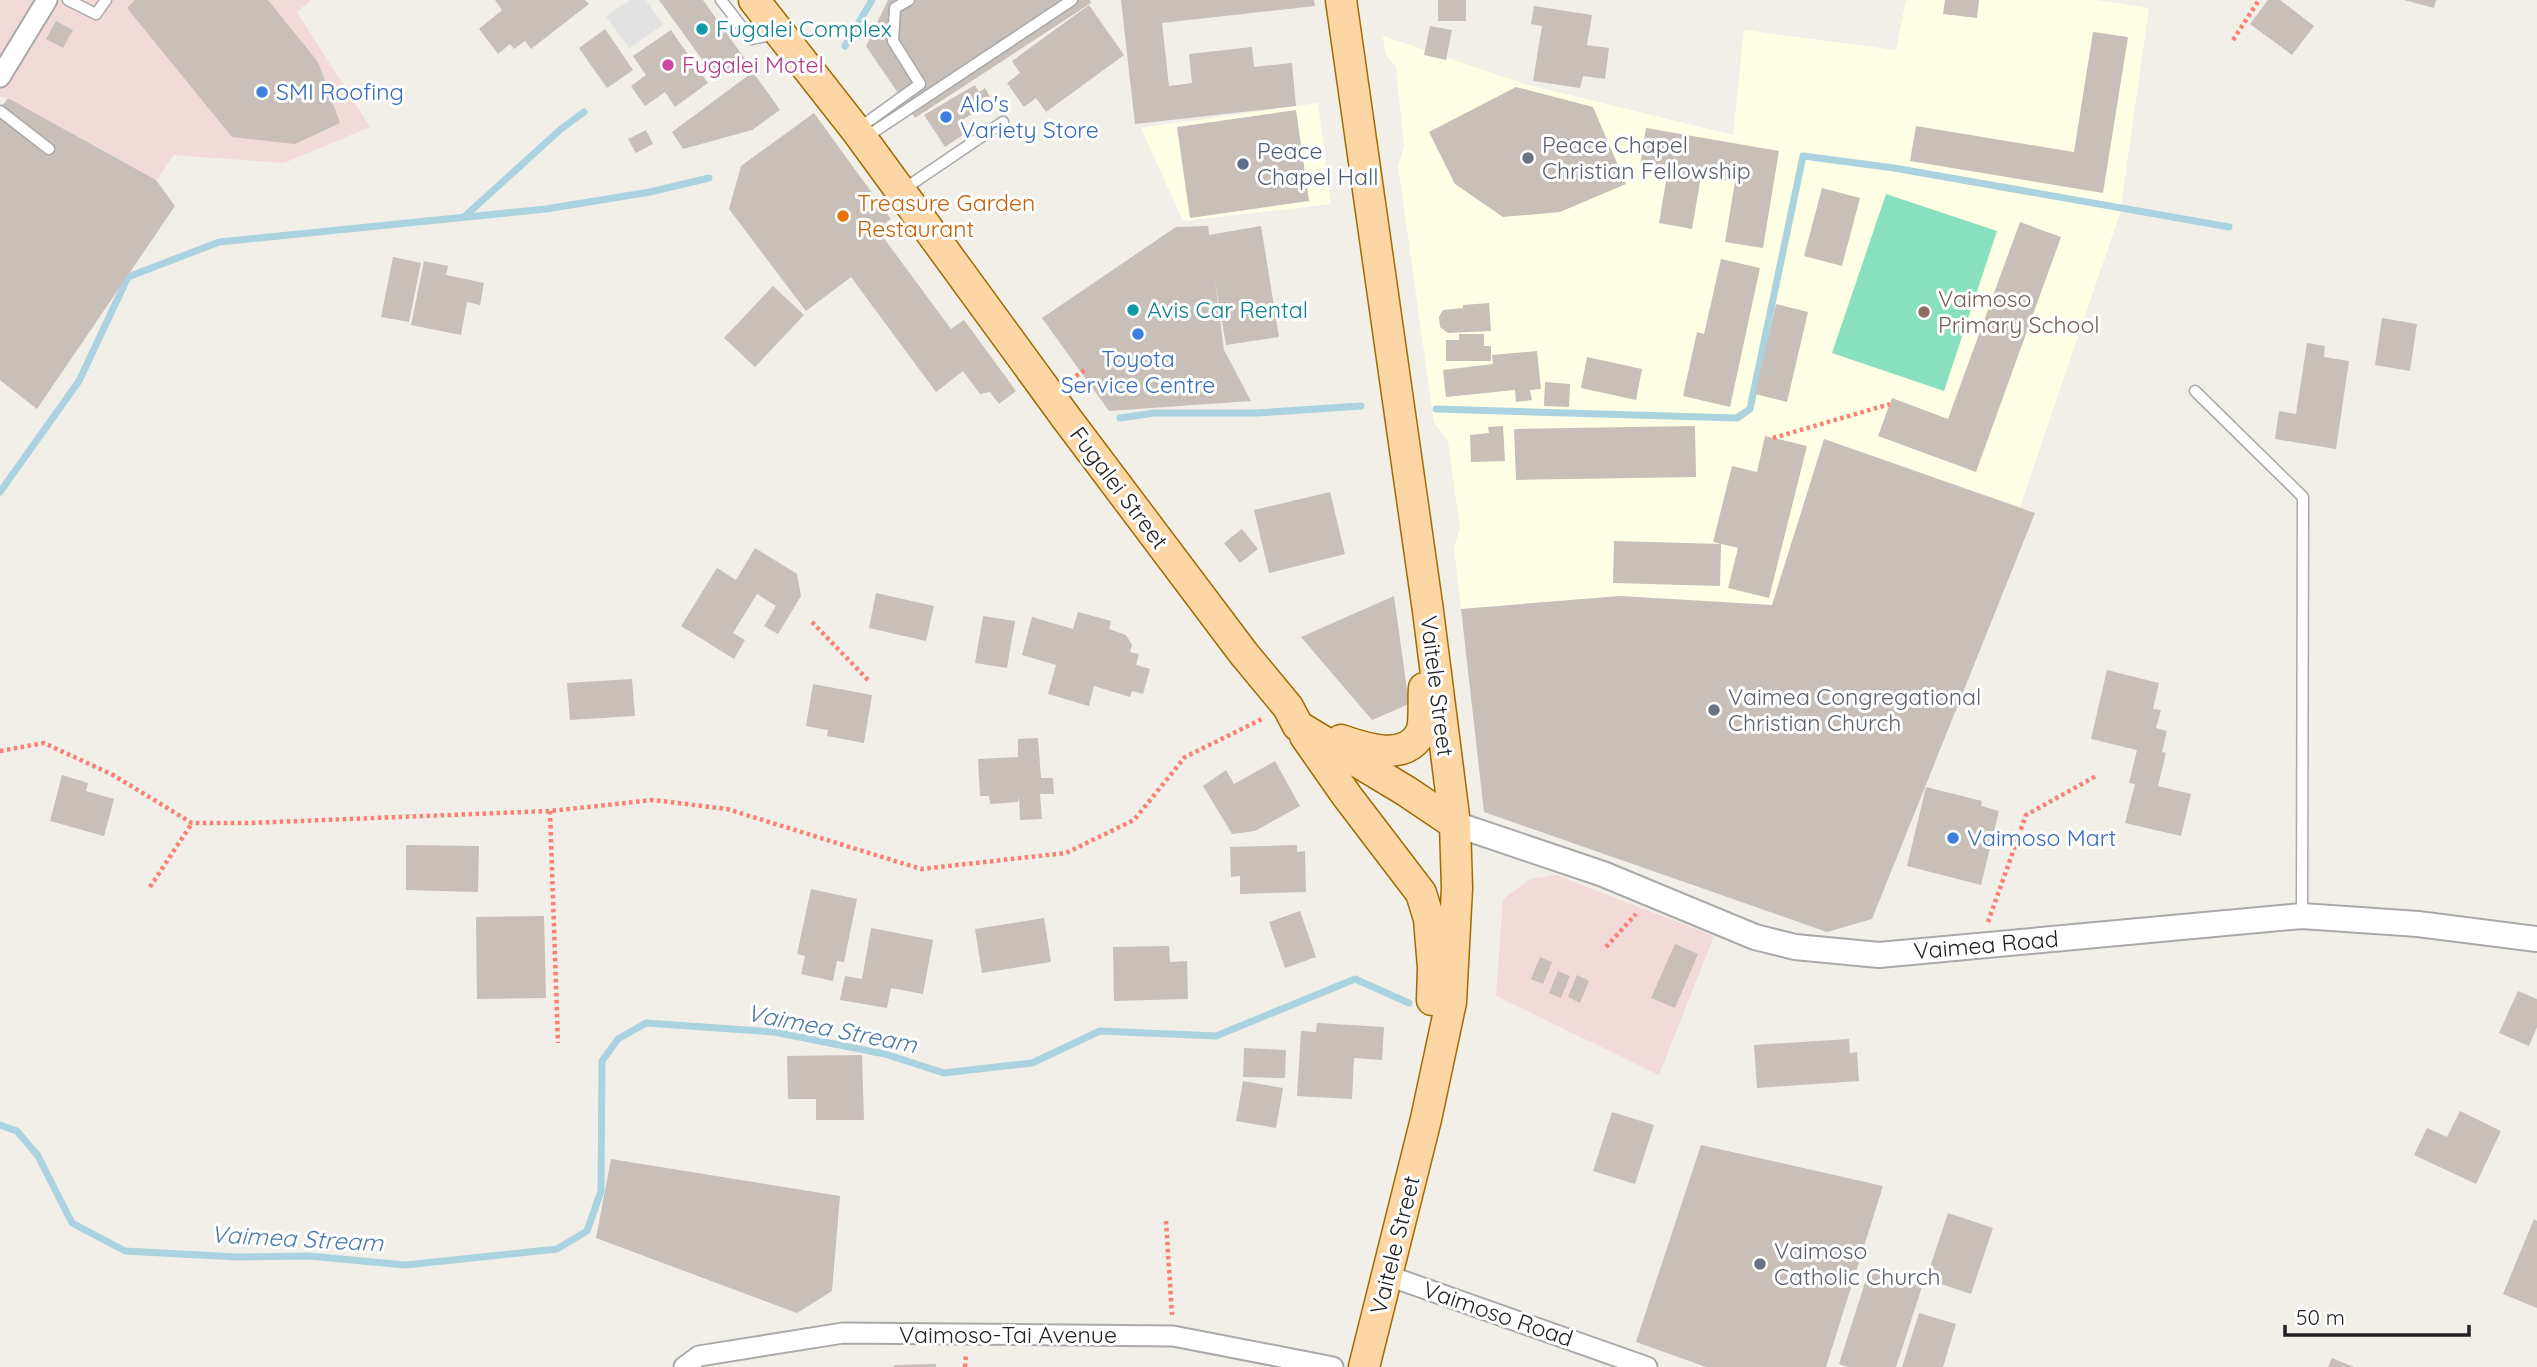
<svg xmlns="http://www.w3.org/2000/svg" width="2537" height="1367" font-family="Quicksand,sans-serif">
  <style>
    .commercial { fill: #f2dad9 }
    .education { fill: #ffffe5 }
    .pitch { fill: #88e0be }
    .parking { fill: #e2e2e2 }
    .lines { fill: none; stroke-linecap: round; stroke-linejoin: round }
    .stream { stroke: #aad3df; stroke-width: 7 }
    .building { fill: #c7bfb8 }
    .service-casing { stroke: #a9a9a9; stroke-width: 13 }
    .minor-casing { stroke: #a9a9a9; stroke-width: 23 }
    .tertiary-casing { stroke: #a9a9a9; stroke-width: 28 }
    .primary-casing { stroke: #a06b00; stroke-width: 33 }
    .path { stroke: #fa8072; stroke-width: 4.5; stroke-dasharray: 3.5 3.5; stroke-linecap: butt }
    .service { stroke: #fff; stroke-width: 10 }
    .minor { stroke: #fff; stroke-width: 19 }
    .tertiary { stroke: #fff; stroke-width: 24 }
    .primary { stroke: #fcd6a4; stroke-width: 30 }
    .culture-dot { fill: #0f9aa8; stroke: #fff; stroke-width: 2.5 }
    .hotel-dot { fill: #d1479c; stroke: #fff; stroke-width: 2.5 }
    .shop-dot { fill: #3f7fe0; stroke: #fff; stroke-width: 2.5 }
    .worship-dot { fill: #6b7280; stroke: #fff; stroke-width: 2.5 }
    .service-dot { fill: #5c6f8a; stroke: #fff; stroke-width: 2.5 }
    .food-dot { fill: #e8710a; stroke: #fff; stroke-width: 2.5 }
    .education-dot { fill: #8d6e63; stroke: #fff; stroke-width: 2.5 }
    .labels { text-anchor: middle; stroke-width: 6; stroke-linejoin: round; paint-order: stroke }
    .culture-label { font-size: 23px; fill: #0d838f; stroke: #fff; text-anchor: start }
    .hotel-label { font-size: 23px; fill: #b23c85; stroke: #fff; text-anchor: start }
    .shop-label { font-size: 23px; fill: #366cbe; stroke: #fff; text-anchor: start }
    .worship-label { font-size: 23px; fill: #5b616d; stroke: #fff; text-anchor: start }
    .service-label { font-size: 23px; fill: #4e5e75; stroke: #fff; text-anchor: start }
    .food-label { font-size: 23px; fill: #c56008; stroke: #fff; text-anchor: start }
    .education-label { font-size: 23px; fill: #785e54; stroke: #fff; text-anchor: start }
    .street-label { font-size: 23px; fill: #222; stroke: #fff }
    .water-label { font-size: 24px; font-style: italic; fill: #4a7aab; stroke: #fff }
  </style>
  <rect width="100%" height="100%" fill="#f2efe9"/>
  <path class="commercial" d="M0 0H311L297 12 370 127 284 163 174 155 156 180 8 98 0 97Z
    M1556 875 1714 936 1659 1075 1496 996 1503 899 1530 879Z"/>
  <path class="education" d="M1906 0H2097L2149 8 2120 213 2020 507 1824 439 1772 605 1620 596 1461 609 1454 548 1460 529 1448 441 1434 422 1398 166 1404 147 1396 67 1385 53 1383 36 1525 84 1733 135 1744 30 1896 50Z
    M1318 103 1331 204 1183 221 1141 128Z"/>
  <path class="pitch" d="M1886 194 1997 231 1944 391 1832 353Z"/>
  <path class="parking" d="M630 0H646L663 25 629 48 606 16Z"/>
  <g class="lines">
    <path class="stream" d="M845 46 872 0
      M464 217 561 129 584 112
      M1436 409 1737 418 1750 409 1803 156 1894 168 2229 227
      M1120 418 1154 413H1257L1361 406
      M0 492 79 381 128 277 219 242 546 209 650 192 709 178
      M0 1125 17 1131 38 1156 72 1223 125 1251 237 1257 309 1256 405 1265 557 1249 587 1231 601 1191 602 1061 618 1039 646 1023 774 1032 885 1054 944 1073 1032 1063 1100 1031 1216 1036 1355 979 1409 1003"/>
  </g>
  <path class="building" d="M135 0H268L318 62 340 123 295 144 232 137 127 8Z
    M495 0H585L589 4 531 49 525 41 514 49 510 44 498 54 479 29 502 10Z
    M659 0H703L745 59 717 80Z
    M888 0H1090L1091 3 915 118 866 46Z
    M1121 0H1314L1315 6 1162 23 1169 86 1192 83 1189 54 1252 47 1254 67 1292 63 1296 106 1135 124Z
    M1438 0H1466V21H1438Z
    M1945 0H1979L1977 18 1943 14Z
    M2268 0H2280L2314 26 2292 55 2250 24Z
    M2404 0H2436L2434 8Z
    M1089 5 1124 55 1046 112 1036 98 1024 107 1007 83 1020 73 1012 61Z
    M1534 6 1592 15 1587 45 1609 48 1605 79 1583 76 1580 88 1533 81 1542 26 1531 24Z
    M56 21 73 30 63 48 46 39Z
    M1430 26 1452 30 1446 60 1424 55Z
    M605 29 633 70 607 88 579 48Z
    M671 30 708 83 675 107 665 92 645 106 631 86 646 75 633 56Z
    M2093 32 2128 37 2103 193 1910 161 1916 126 2074 152Z
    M753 72 780 110 752 130 683 149 672 132Z
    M975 85 979 92 985 88 990 97 975 107 977 111 962 120 969 131 945 147 924 115Z
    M1516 87 1593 107 1626 184 1560 212 1503 217 1455 184 1429 132Z
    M8 98 156 180 175 206 37 409 0 380V109Z
    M1296 110 1309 201 1190 218 1177 127Z
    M814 113 891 219 877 229 951 329 964 320 1016 391 999 404 990 392 980 394 963 371 936 392 851 277 806 311 729 209 741 166Z
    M1646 128 1779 151 1763 248 1725 242 1735 182 1701 176 1692 229 1659 223 1668 169 1640 165Z
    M646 130 653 144 636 153 628 139Z
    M1822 188 1860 198 1842 266 1804 256Z
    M2020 222 2061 237 1976 472 1878 436 1892 398 1948 419Z
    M1208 226 1209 235 1261 226 1279 337 1226 345 1215 281 1224 350 1251 401 1109 411 1042 318 1176 227Z
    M393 257 421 263 409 322 381 317Z
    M1721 259 1760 268 1730 407 1683 396 1697 332 1704 334Z
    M424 261 448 266 446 275 484 283 480 305 467 302 461 335 411 325Z
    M773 286 804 315 755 367 724 338Z
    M1489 303 1491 331 1448 333 1440 327 1439 317 1443 310 1463 308V305Z
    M1776 304 1808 312 1787 402 1755 394Z
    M2382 318 2417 324 2410 371 2375 365Z
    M1459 334H1484V346H1491V361H1446V340H1459Z
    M2307 343 2325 346 2324 357 2349 361 2336 449 2275 439 2279 411 2296 414Z
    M1537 351 1541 389 1530 390 1532 400 1516 402 1515 390 1446 397 1443 370 1493 364 1492 355Z
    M1587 357 1642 369 1636 400 1581 388Z
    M1545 382 1570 384 1569 407 1544 406Z
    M1503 426 1505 461 1471 462 1470 435 1489 433 1488 427Z
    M1695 426 1696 477 1516 480 1514 429Z
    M1765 436 1807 446 1769 598 1728 588 1738 548 1713 542 1732 466 1757 472Z
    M1824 439 2035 513 1872 919 1827 932 1484 812 1461 609 1620 596 1772 605Z
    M1330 492 1345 554 1269 573 1254 510Z
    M1242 529 1258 549 1240 563 1224 543Z
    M1614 541 1721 544 1720 586 1613 583Z
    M755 548 797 574 801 596 778 634 764 626 776 606 757 594 733 633 745 640 734 659 681 626 717 568 736 580Z
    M876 593 934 606 926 641 869 628Z
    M1394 596 1409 704 1372 720 1301 637Z
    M1078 612 1111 621 1109 629 1126 635 1132 645 1130 652 1139 654 1136 665 1150 669 1143 694 1132 691 1130 697 1094 686 1089 706 1048 694 1056 665 1022 655 1032 617 1073 629Z
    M983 616 1015 621 1007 668 975 663Z
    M2107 670 2159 683 2153 709 2161 710 2156 728 2167 731 2162 752 2166 753 2158 786 2191 794 2181 836 2125 823 2135 784 2129 783 2137 750 2091 739Z
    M632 679 635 716 570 720 567 683Z
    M813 684 872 695 864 743 827 736 828 730 806 726Z
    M1038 738 1041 778H1053L1054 794H1040L1042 819 1020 820 1019 797 1018 802 990 804 989 796H980L978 759 1018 757V739Z
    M1275 761 1300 806 1255 831 1232 834 1203 786 1226 770 1234 784Z
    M62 775 88 783 86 791 114 799 104 836 50 821Z
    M1926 787 1982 801 1981 806 1999 811 1981 885 1907 866Z
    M406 845 479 846 478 892 406 890Z
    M1297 845V852L1305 851 1306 892 1240 894V876L1231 877 1230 847Z
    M811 889 857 899 844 962 837 961 833 981 801 974 805 956 797 954Z
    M1300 911 1316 957 1285 968 1269 922Z
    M544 916 546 998 477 999 476 917Z
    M1044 918 1051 962 982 973 975 929Z
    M871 928 933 940 923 994 891 988 887 1008 840 1000 845 976 862 979Z
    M1675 944 1698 954 1675 1008 1651 998Z
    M1169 946 1170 962 1187 961 1188 999 1114 1001 1113 947Z
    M1540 957 1552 962 1543 984 1531 979Z
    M1558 971 1570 976 1561 998 1549 993Z
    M1577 975 1589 981 1580 1003 1568 997Z
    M2518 991 2537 999V1027L2529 1046 2499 1033Z
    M1317 1023 1384 1027 1382 1060 1354 1058 1352 1099 1297 1096 1301 1031 1316 1032Z
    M1849 1039 1850 1053 1857 1052 1859 1081 1757 1088 1754 1045Z
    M1244 1048 1286 1050 1285 1078 1243 1077Z
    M862 1055 864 1120H816V1099H788L787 1056Z
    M1243 1081 1283 1088 1276 1128 1236 1121Z
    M2460 1111 2501 1131 2476 1184 2414 1155 2427 1128 2447 1137Z
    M1612 1112 1654 1125 1635 1184 1593 1171Z
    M1701 1145 1883 1186 1826 1367H1706L1636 1342Z
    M611 1159 840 1196 832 1291 797 1313 596 1238Z
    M1948 1213 1993 1228 1971 1294 1926 1279Z
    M2534 1219 2537 1221V1308L2503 1294Z
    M1869 1270 1922 1287 1896 1367H1848L1839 1364Z
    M1919 1313 1956 1324 1943 1367H1902Z
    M2332 1358 2354 1367H2328Z
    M936 1364V1367H894V1365Z"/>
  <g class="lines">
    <defs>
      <path id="service" d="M68 0 96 14 106 0
        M721 0 751 39 777 34
        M0 111 49 149
        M859 128 920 84 893 41 895 8 909 0
        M866 137 1072 0
        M904 189 1003 122
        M2195 391 2303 497 2302 915"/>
      <path id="minor" d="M0 77 47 0
        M1389 1276 1647 1367
        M684 1367 699 1356 843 1333 1173 1336 1333 1367"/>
      <path id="tertiary" d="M1455 824 1603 874 1755 937 1795 947 1879 955 2302 916 2418 924 2537 939"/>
      <path id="primary" d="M754 0 856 130 1067 419 1244 654 1288 707 1298 726 1406 791 1455 824
        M1341 0 1428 611 1455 824 1457 888 1451 1002 1426 1119 1364 1367
        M1305 736 1347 796 1421 893 1429 919 1433 968 1432 1000
        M1341 740C1364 748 1407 763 1421 732 1425 723 1423 698 1424 688"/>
    </defs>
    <use href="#service" class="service-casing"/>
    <use href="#minor" class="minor-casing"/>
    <use href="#tertiary" class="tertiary-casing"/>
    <use href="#primary" class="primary-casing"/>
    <path class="path" d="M2233 40 2259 0
      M1070 380 1086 369
      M1773 438 1890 404
      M812 622 869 681
      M0 751 44 743 113 775 192 823H248L550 811 653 800 727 809 921 869 1066 853 1134 820 1185 757 1264 718
      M550 811 558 1043
      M150 887 192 823
      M1988 922 2026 815 2098 775
      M1606 947 1636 914
      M1166 1221 1172 1315
      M965 1367 966 1353"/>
    <use href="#service" class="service"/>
    <use href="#minor" class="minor"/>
    <use href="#tertiary" class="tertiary"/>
    <use href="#primary" class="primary"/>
  </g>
  <g class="culture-dot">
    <circle cx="702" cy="29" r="7"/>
    <circle cx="1133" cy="310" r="7"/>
  </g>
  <circle class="hotel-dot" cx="668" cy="65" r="7"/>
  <g class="shop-dot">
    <circle cx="262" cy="92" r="7"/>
    <circle cx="946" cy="117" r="7"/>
    <circle cx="1138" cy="334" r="7"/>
    <circle cx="1953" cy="838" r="7"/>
  </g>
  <g class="worship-dot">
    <circle cx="1528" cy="158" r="7"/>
    <circle cx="1714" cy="710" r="7"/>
    <circle cx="1760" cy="1264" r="7"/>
  </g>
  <circle class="service-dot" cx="1243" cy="164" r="7"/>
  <circle class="food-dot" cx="843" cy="216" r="7"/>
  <circle class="education-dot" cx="1924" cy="312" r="7"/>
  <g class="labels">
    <g class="culture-label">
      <text x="716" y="37">Fugalei Complex</text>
      <text x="1147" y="318">Avis Car Rental</text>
    </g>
    <g class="hotel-label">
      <text x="682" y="73">Fugalei Motel</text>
    </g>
    <g class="shop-label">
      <text x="276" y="100">SMI Roofing</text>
      <text x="960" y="112">Alo's<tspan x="960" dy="26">Variety Store</tspan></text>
      <text x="1138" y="367" text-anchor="middle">Toyota<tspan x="1138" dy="26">Service Centre</tspan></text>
      <text x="1967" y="846">Vaimoso Mart</text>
    </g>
    <g class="worship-label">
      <text x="1542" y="153">Peace Chapel<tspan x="1542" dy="26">Christian Fellowship</tspan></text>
      <text x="1728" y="705">Vaimea Congregational<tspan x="1728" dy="26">Christian Church</tspan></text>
      <text x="1774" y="1259">Vaimoso<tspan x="1774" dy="26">Catholic Church</tspan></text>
    </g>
    <g class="service-label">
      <text x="1257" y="159">Peace<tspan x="1257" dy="26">Chapel Hall</tspan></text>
    </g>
    <g class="food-label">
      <text x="857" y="211">Treasure Garden<tspan x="857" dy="26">Restaurant</tspan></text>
    </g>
    <g class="education-label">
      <text x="1938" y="307">Vaimoso<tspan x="1938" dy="26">Primary School</tspan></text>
    </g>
    <g class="street-label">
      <text transform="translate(1119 488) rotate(53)" y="8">Fugalei Street</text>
      <text transform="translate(1437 686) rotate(83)" y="8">Vaitele Street</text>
      <text transform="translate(1986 945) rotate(-5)" y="8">Vaimea Road</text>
      <text transform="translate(1395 1245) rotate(-76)" y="8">Vaitele Street</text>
      <text transform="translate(1498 1314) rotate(19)" y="8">Vaimoso Road</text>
      <text x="1008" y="1343">Vaimoso-Tai Avenue</text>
    </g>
    <g class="water-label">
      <text transform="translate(832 1029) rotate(11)" y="8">Vaimea Stream</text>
      <text transform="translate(297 1239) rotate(3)" y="8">Vaimea Stream</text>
    </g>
  </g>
  <path d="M2285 1325v10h184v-10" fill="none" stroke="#222222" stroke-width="3.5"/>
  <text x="2296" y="1325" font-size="21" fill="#222222" stroke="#ffffff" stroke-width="5" paint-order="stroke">50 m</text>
</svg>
